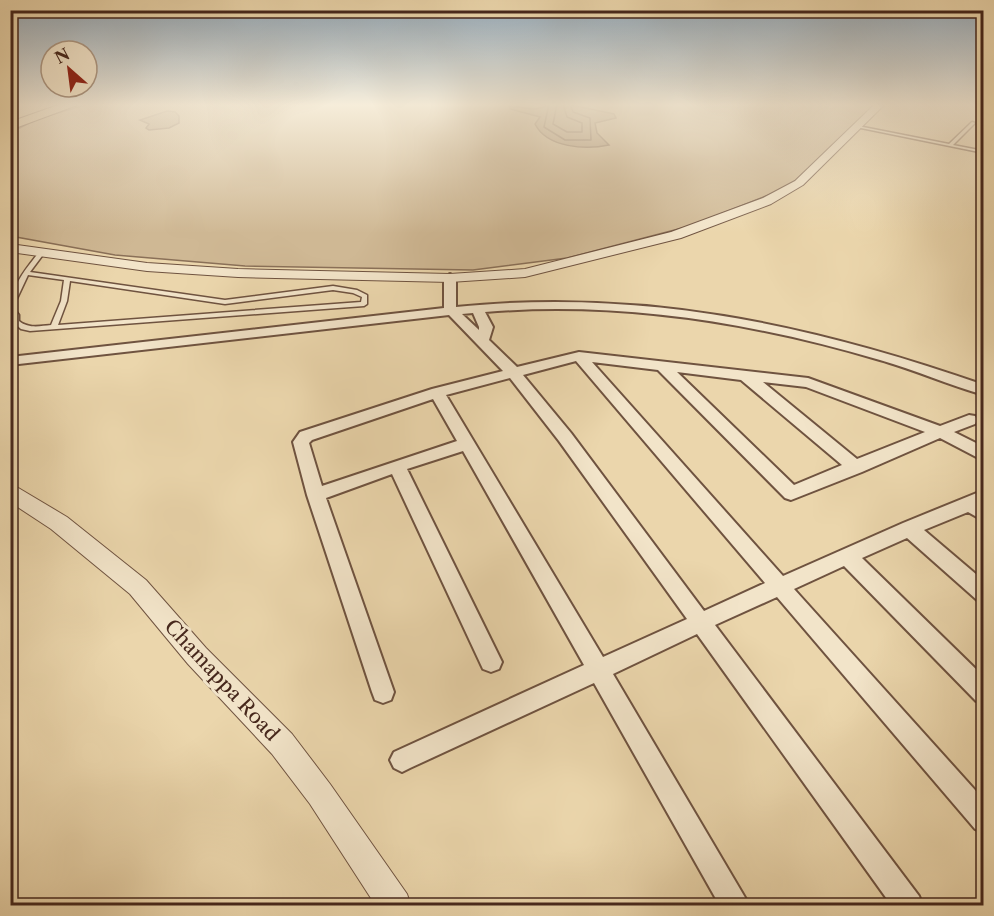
<svg xmlns="http://www.w3.org/2000/svg" width="994" height="916" font-family="'Libre Caslon Text',serif">
  <style>
    .green { fill: #cfb894; stroke: #8a7058; stroke-width: 1.5 }
    .water { fill: #b39a7b; stroke: #876c55; stroke-width: 1.5 }
    .lines { fill: none; stroke-linecap: round; stroke-linejoin: round }
    .shore { stroke: #7c604c; stroke-width: 1.5 }
    .service-casing { stroke: #6f5340; stroke-width: 3 }
    .minor-casing { stroke: #6f5340; stroke-width: 4 }
    .tertiary-casing { stroke: #6f5340; stroke-width: 2 }
    .primary-casing { stroke: #46271c; stroke-width: 2 }
    .service { fill: #f2e4c9; fill-rule: evenodd }
    .minor { fill: #f2e4c9; fill-rule: evenodd }
    .tertiary { fill: #f2e4c9; fill-rule: evenodd }
    .primary { fill: #ebd6ac; fill-rule: evenodd }
    .labels { text-anchor: middle; stroke-width: 6; stroke-linejoin: round; paint-order: stroke }
    .near-street-label { font-size: 20px; fill: #46271c; stroke: #f2e4c9 }
  </style>
  <rect width="100%" height="100%" fill="#ebd6ac"/>
  <filter id="stains"><feTurbulence type="fractalNoise" baseFrequency=".00333" numOctaves="4"/><feColorMatrix values="0 0 0 0 .2 0 0 0 0 .09 0 0 0 0 .02 0 0 0 .5 -.17"/></filter>
  <radialGradient id="worn" r=".72"><stop offset=".6" stop-color="#630" stop-opacity="0"/><stop offset="1" stop-color="#630" stop-opacity=".3"/></radialGradient>
  <path class="green" d="M89 104H875L791 186 690 226 567 258 473 270 245 266 115 255 16 237 11 233 10 133 37 119Z"/>
  <path class="water" d="M546 104H567L614 114 616 118 595 123 597 133 609 145C586 150 547 148 535 124L540 117 510 109V106L534 109 545 107Z
    M167 111 175 112 179 116V123L169 128 149 130 146 128 149 124 140 120Z"/>
  <g class="lines">
    <path class="shore" d="M549 104 544 127 565 140H591L590 118 573 112 570 104
      M557 104 553 124 567 132H582V123L567 117 563 104"/>
    <defs>
      <path id="service" d="M972 122 975 123 953 145 984 151V153L856 127 858 126 949 144Z
        M42 250 45 252 30 272 225 300 333 286 357 290 367 295V304L364 306 30 331 21 329 13 322V315L10 313C10 287 25 270 40 251ZM28 275 64 280 61 301 51 325C40 326 29 329 19 321V315L13 307ZM70 281 225 304 333 290 353 293 362 297 361 302 58 325 67 301Z"/>
      <path id="minor" d="M450 274 456 278V307C640 288 810 324 984 385V395C949 385 915 370 880 360 752 322 619 301 485 312L493 327 489 340 517 367 579 352 808 378 940 426 969 415 975 416 977 420 975 424 954 432 984 447V461L940 438 862 472 791 500 785 498 658 370 592 362 783 576 903 523 984 490V521L968 512 924 530 984 581V603L977 600 907 538 862 558 984 677V704L976 701 844 566 794 589 984 800V833L975 829 777 597 715 625 919 896 923 906H892L697 634 613 674 750 906H720L594 683 410 768 402 772 394 768 390 760 394 752 584 665 463 451 407 469 502 662 499 669 491 672 483 669 392 474 326 498 394 692 391 700 383 703 375 700 372 692 307 495 293 442 300 432 432 389 503 371 449 315 10 365V357L444 308V278ZM473 313 479 327V330L462 314ZM576 361 765 583 704 611 571 433 523 375ZM677 372 741 380 842 465 794 485ZM510 378 559 441 687 619 603 657 446 395ZM763 382 806 387 925 432 857 459ZM433 399 457 441 322 486 309 443 312 440Z"/>
      <path id="tertiary" d="M875 104H885L803 185 771 204 681 238 525 277 450 282 238 277 147 271 10 252V244L147 263 238 269 450 274 525 269 671 232 763 198 795 181Z
        M10 483 67 517 146 580 206 648 292 734 330 784 407 894 411 906H376L310 804 272 754 188 664 130 594 51 529 10 502Z"/>
      <path id="primary" d="M61 104H80L10 130V122Z"/>
    </defs>
    <use href="#service" class="service-casing"/>
    <use href="#minor" class="minor-casing"/>
    <use href="#tertiary" class="tertiary-casing"/>
    <use href="#primary" class="primary-casing"/>
    <use href="#service" class="service"/>
    <use href="#minor" class="minor"/>
    <use href="#tertiary" class="tertiary"/>
    <use href="#primary" class="primary"/>
  </g>
  <linearGradient id="sky" x2="0" y2="1"><stop stop-color="#93aabc"/><stop offset="0.45" stop-color="#f6edda"/><stop offset="1" stop-color="#f6edda" stop-opacity="0"/></linearGradient>
  <rect width="994" height="233" fill="url(#sky)"/>
  <g class="labels">
    <g class="near-street-label">
      <text transform="translate(222 680) rotate(47)" y="7">Chamappa Road</text>
    </g>
  </g>
  <rect width="994" height="916" fill="none" stroke="#ebd6ac" stroke-width="36"/>
  <rect x="12" y="12" width="970" height="892" fill="none" stroke="#46271c" stroke-width="3"/>
  <rect x="18" y="18" width="958" height="880" fill="none" stroke="#46271c" stroke-width="1.5"/>
  <g transform="translate(69 69) rotate(332)"><circle r="28" fill="#f2e4c9" stroke="#ad9884" stroke-width="1.5"/>
  <path d="M0-4.5L10 22L0 15L-10 22Z" fill="#8f2418"/>
  <text y="-9" font-size="16" font-weight="bold" text-anchor="middle" fill="#46271c">N</text>
  </g>
  <rect width="100%" height="100%" filter="url(#stains)"/>
  <rect width="100%" height="100%" fill="url(#worn)"/>
</svg>
